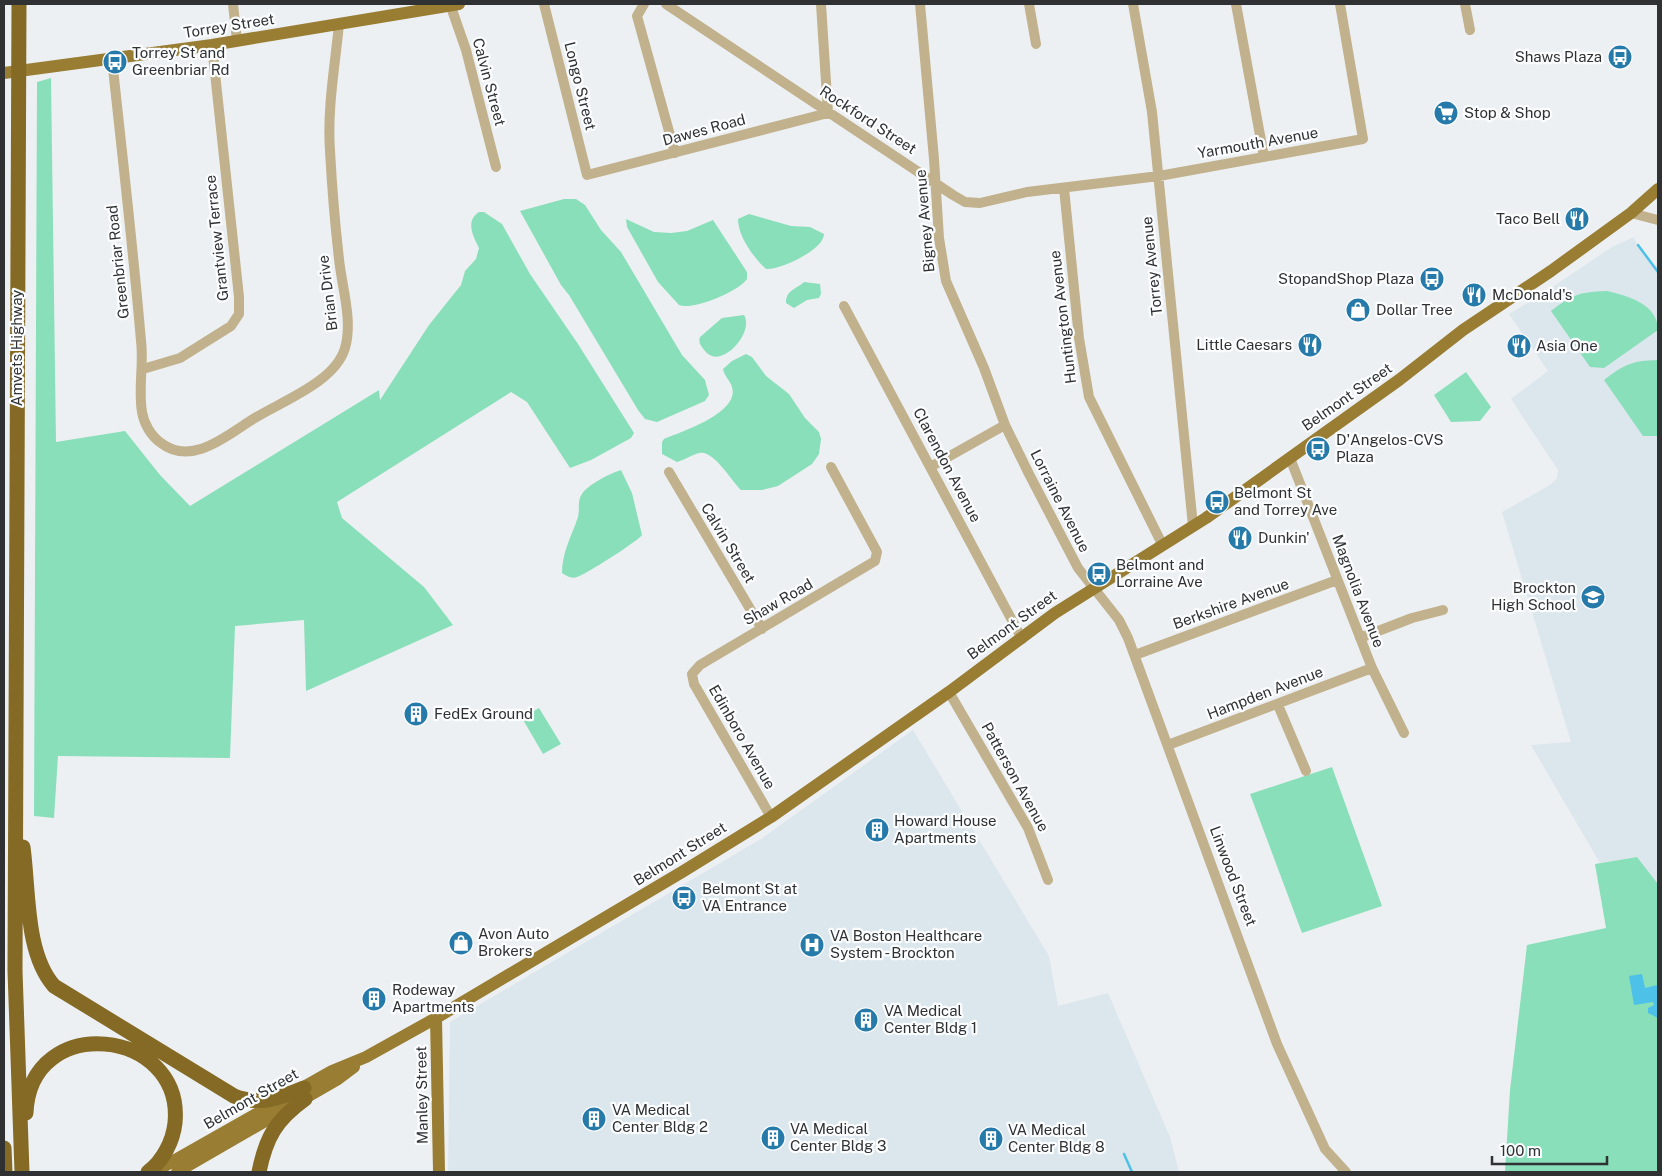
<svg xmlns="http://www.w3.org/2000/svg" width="1662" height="1176" font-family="'Public Sans',sans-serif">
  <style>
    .built { fill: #dbe6ed }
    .green { fill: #89dfb9 }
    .water { fill: #4dc1e8 }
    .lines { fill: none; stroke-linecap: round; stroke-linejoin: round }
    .stream { stroke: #4dc1e8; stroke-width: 2.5 }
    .minor { stroke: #c1b28d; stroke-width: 10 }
    .major { stroke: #987d32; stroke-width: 12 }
    .highway { stroke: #846a24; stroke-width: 15 }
    .labels { text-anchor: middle; stroke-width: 4.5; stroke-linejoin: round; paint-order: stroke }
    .street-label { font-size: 15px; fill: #2f3132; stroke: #fbfdff }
    .poi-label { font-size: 15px; fill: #2f3132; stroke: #fbfdff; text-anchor: start }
  </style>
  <rect width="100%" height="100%" fill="#edf0f3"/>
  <path class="built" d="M1634 237 1637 245 1655 266H1658V884L1637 857 1600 863 1531 745 1571 742 1502 512 1550 485 1557 478 1558 470 1511 399 1548 371 1509 314 1542 294 1612 247Z
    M913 730 1049 956 1058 1006 1108 993 1170 1137 1179 1172H448L450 1022 761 839Z"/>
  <path class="green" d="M51 78 56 442 125 431 160 475 190 506 379 390 380 400 429 325 461 285 465 271 476 259 479 248C473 236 465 221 479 212H484L502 224 530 274 578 344 634 433 631 438 591 460 570 468 527 402 511 392 337 502 342 518 424 587 453 625 306 691 304 620 235 626 230 758 58 756 54 818 34 816 37 82Z
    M564 199H576L585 205 601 230 621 252 682 355 705 380 709 395 705 401 657 422 645 419 638 410 569 295 561 285 520 211Z
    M749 214 791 226 810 227 824 234C824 250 780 270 766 269 753 257 738 236 738 219Z
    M626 219 654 232 671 233 687 231 713 220 747 272V279C739 291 693 311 679 305L658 282 627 227Z
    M804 282 820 284 821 294 819 298 807 300 794 308 786 303C786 290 795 290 804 282Z
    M1607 291C1628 296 1658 304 1658 330L1604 368 1590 367 1551 311C1573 294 1580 292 1607 291Z
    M744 315C755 333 720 371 705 351 701 346 698 343 700 337L722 318Z
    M746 354 752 357 766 376 789 394 805 418 819 432 821 439 819 454 812 464 778 486 762 490H741C731 480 713 449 699 453 691 455 685 460 677 462L662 454V442L664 439C681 432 740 413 732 387 730 380 724 376 723 369L732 361Z
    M1658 360V436H1643L1604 380C1625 364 1631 361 1658 360Z
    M1466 372 1491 407 1480 421 1451 422 1434 395Z
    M621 470 632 493 642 535C638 541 585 575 577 577 571 579 567 576 562 573 562 552 572 535 578 517 580 509 577 501 582 494 587 485 611 473 621 470Z
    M539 708 561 744 543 754 522 718Z
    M1332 767 1382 906 1302 933 1250 794Z
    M1637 857 1658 884V1172H1505L1510 1090 1527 945 1606 928 1595 864Z"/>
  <path class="water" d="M1642 974 1645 988 1657 985 1658 1018 1648 1013V1008L1654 1005 1653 1002 1634 1005 1629 976Z"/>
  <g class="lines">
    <path class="stream" d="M1638 245 1658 272
      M1124 1154 1132 1172"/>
    <path class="minor" d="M233 4 237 41
      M450 4 466 50 496 167
      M544 4 587 175 828 113 821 4
      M644 4 637 16 675 153
      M666 4 953 195 965 202 980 203 1027 192 1159 176 1363 139 1340 4
      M920 4 934 159 939 238 946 281 984 368 1005 425 1029 474 1078 568 1119 620 1128 638 1277 1044 1325 1149 1346 1172
      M1029 4 1036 44
      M1133 4 1152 112 1193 526
      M1236 4 1264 157
      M1465 4 1470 30
      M112 59C122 153 133 247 141 341 144 364 138 389 142 412 144 424 151 436 161 443 191 466 225 437 250 421 279 402 335 383 345 348 353 321 342 288 339 259 335 224 332 187 330 151 327 109 335 66 339 24
      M1064 188 1079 338 1089 397 1162 544
      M1631 213 1658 220
      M844 306 1022 639
      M143 369 180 358 231 326 239 314V297L212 45
      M1290 458 1372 668 1404 733
      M932 466 1005 425
      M669 472 762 629
      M1360 638 1412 618 1443 610
      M1135 655 1337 580
      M949 692 1028 828 1048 880
      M1278 705 1306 771
      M1168 745 1372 668
      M771 817 694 684 692 674 700 665 875 561 877 552 831 467"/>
    <path class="major" d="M4 73 212 45 459 4
      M436 1018 439 1172
      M154 1172 332 1071 366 1057 436 1018 682 872 771 817 949 692 1055 613 1206 518 1399 380 1463 330 1551 271 1631 213 1658 189
      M177 1172 338 1079 354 1067"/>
    <path class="highway" d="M19 4 15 971 22 1172
      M23 847C29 890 25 953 54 986L234 1096C259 1106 280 1098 304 1088
      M26 1113C30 1011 184 1028 175 1123 173 1141 163 1161 148 1172
      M4 1148 5 1172
      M259 1172C266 1137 276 1120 305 1099"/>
  </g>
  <defs>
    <symbol id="bus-disc" viewBox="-11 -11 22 22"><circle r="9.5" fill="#257aaa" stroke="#fbfdff"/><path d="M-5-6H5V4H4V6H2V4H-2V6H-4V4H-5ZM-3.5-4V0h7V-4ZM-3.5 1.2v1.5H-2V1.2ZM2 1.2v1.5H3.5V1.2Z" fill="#fff"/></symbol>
    <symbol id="supermarket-disc" viewBox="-11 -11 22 22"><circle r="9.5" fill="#257aaa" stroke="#fbfdff"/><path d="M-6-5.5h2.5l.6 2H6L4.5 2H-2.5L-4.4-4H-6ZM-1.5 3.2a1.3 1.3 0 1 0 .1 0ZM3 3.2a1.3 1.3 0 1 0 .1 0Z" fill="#fff"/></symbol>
    <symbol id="restaurant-disc" viewBox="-11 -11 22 22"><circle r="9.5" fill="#257aaa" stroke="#fbfdff"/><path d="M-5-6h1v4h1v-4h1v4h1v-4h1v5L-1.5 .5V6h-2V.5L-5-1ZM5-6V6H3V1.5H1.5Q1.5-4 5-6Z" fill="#fff"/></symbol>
    <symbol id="shop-disc" viewBox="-11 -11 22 22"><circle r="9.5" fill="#257aaa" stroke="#fbfdff"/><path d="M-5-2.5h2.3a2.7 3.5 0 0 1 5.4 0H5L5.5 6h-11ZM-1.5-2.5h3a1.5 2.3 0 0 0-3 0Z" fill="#fff"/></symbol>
    <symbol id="school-disc" viewBox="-11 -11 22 22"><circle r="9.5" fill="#257aaa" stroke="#fbfdff"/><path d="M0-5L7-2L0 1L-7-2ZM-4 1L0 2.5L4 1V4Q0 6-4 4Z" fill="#fff"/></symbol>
    <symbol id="building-disc" viewBox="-11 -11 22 22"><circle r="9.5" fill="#257aaa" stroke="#fbfdff"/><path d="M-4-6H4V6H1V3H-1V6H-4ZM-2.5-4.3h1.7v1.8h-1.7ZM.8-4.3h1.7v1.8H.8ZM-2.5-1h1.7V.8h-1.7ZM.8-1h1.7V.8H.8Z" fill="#fff"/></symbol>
    <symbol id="hospital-disc" viewBox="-11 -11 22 22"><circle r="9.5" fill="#257aaa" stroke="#fbfdff"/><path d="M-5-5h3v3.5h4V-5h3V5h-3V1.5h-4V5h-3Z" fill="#fff"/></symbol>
  </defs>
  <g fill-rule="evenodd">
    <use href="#bus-disc" x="1606" y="43" width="28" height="28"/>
    <use href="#bus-disc" x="101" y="48" width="28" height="28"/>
    <use href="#supermarket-disc" x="1432" y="99" width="28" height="28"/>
    <use href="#restaurant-disc" x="1563" y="205" width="28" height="28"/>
    <use href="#bus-disc" x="1418" y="265" width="28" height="28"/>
    <use href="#restaurant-disc" x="1460" y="281" width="28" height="28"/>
    <use href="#shop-disc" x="1344" y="296" width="28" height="28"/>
    <use href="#restaurant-disc" x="1296" y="331" width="28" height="28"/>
    <use href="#restaurant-disc" x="1505" y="332" width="28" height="28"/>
    <use href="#bus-disc" x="1304" y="435" width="28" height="28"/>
    <use href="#bus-disc" x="1203" y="488" width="28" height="28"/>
    <use href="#restaurant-disc" x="1226" y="524" width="28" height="28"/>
    <use href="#bus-disc" x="1085" y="560" width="28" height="28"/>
    <use href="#school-disc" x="1579" y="583" width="28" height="28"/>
    <use href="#building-disc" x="402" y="700" width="28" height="28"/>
    <use href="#building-disc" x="863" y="816" width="28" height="28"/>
    <use href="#bus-disc" x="670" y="884" width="28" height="28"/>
    <use href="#shop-disc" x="447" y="929" width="28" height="28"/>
    <use href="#hospital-disc" x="798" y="931" width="28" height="28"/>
    <use href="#building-disc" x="360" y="985" width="28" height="28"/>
    <use href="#building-disc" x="852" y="1006" width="28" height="28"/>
    <use href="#building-disc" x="580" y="1105" width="28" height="28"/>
    <use href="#building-disc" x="759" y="1124" width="28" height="28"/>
    <use href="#building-disc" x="977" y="1125" width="28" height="28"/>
  </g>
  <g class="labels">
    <g class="street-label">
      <text transform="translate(229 26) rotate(-9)" y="5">Torrey Street</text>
      <text transform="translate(489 82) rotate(75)" y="5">Calvin Street</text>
      <text transform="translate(580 86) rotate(76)" y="5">Longo Street</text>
      <text transform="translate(868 120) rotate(33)" y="5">Rockford Street</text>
      <text transform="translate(704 130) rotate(-15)" y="5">Dawes Road</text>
      <text transform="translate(1258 143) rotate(-10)" y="5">Yarmouth Avenue</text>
      <text transform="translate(925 221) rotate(-95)" y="5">Bigney Avenue</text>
      <text transform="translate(217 238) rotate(-96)" y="5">Grantview Terrace</text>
      <text transform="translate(118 262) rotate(-96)" y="5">Greenbriar Road</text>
      <text transform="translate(1152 266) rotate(-96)" y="5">Torrey Avenue</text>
      <text transform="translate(328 293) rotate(-97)" y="5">Brian Drive</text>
      <text transform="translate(1063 317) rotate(-97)" y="5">Huntington Avenue</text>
      <text transform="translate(17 348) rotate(-90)" y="5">Amvets Highway</text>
      <text transform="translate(1347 397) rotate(-35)" y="5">Belmont Street</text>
      <text transform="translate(947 465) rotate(62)" y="5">Clarendon Avenue</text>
      <text transform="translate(1060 501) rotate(63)" y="5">Lorraine Avenue</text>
      <text transform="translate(728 543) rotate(59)" y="5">Calvin Street</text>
      <text transform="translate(1358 591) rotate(69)" y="5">Magnolia Avenue</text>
      <text transform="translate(778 602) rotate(-30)" y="5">Shaw Road</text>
      <text transform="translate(1231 604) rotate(-20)" y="5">Berkshire Avenue</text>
      <text transform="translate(1012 625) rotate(-36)" y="5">Belmont Street</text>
      <text transform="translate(1265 693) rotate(-21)" y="5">Hampden Avenue</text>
      <text transform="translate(742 737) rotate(60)" y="5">Edinboro Avenue</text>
      <text transform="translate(1015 777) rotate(61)" y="5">Patterson Avenue</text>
      <text transform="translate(680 854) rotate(-32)" y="5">Belmont Street</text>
      <text transform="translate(1233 876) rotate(69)" y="5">Linwood Street</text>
      <text transform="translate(422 1095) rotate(-91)" y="5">Manley Street</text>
      <text transform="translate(251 1099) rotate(-30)" y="5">Belmont Street</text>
    </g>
    <g class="poi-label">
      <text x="132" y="58">Torrey St and<tspan x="132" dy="17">Greenbriar Rd</tspan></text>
      <text x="1602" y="62" text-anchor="end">Shaws Plaza</text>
      <text x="1464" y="118">Stop &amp; Shop</text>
      <text x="1560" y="224" text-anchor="end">Taco Bell</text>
      <text x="1414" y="284" text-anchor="end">StopandShop Plaza</text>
      <text x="1492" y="300">McDonald's</text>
      <text x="1376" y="315">Dollar Tree</text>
      <text x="1292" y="350" text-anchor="end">Little Caesars</text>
      <text x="1536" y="351">Asia One</text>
      <text x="1336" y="445">D'Angelos-CVS<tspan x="1336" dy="17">Plaza</tspan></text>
      <text x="1234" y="498">Belmont St<tspan x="1234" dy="17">and Torrey Ave</tspan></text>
      <text x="1258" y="543">Dunkin'</text>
      <text x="1116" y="570">Belmont and<tspan x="1116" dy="17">Lorraine Ave</tspan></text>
      <text x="1576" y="593" text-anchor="end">Brockton<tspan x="1576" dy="17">High School</tspan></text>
      <text x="434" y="719">FedEx Ground</text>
      <text x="894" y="826">Howard House<tspan x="894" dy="17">Apartments</tspan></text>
      <text x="702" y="894">Belmont St at<tspan x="702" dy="17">VA Entrance</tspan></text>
      <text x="478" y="939">Avon Auto<tspan x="478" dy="17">Brokers</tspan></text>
      <text x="830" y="941">VA Boston Healthcare<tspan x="830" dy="17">System - Brockton</tspan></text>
      <text x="392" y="995">Rodeway<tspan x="392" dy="17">Apartments</tspan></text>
      <text x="884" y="1016">VA Medical<tspan x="884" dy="17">Center Bldg 1</tspan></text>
      <text x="612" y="1115">VA Medical<tspan x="612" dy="17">Center Bldg 2</tspan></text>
      <text x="790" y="1134">VA Medical<tspan x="790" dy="17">Center Bldg 3</tspan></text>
      <text x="1008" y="1135">VA Medical<tspan x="1008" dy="17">Center Bldg 8</tspan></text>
    </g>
  </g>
  <rect width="1662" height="1176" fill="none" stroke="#2f3132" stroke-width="10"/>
  <path d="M1492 1156v8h115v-8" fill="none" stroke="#2f3132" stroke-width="2.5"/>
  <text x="1500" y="1156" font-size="15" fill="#2f3132" stroke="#fbfdff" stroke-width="4" paint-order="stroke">100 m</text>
</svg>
